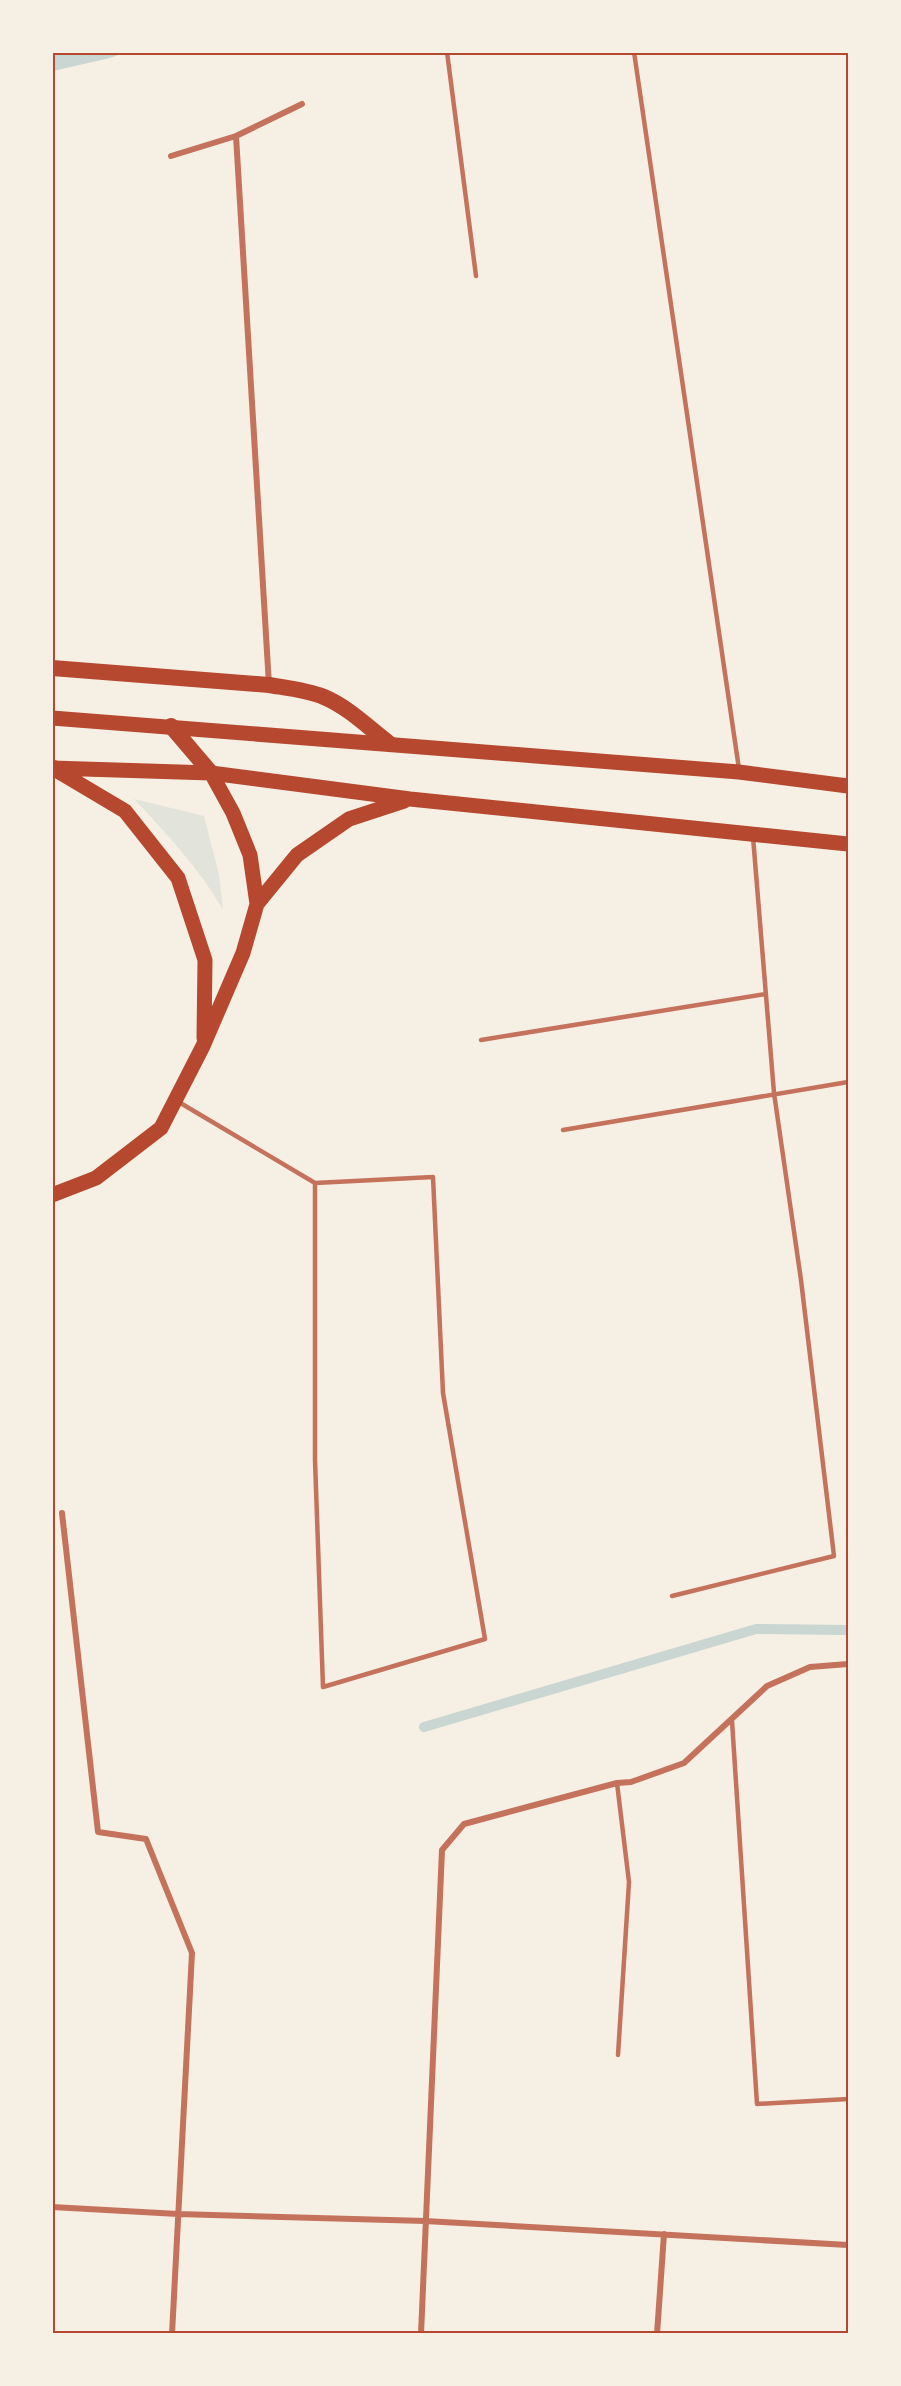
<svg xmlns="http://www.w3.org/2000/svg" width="901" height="2386" font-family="Signika,sans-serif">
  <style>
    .green { fill: #e2e4dc }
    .water { fill: #c9d6d2 }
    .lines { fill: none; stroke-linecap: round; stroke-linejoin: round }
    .stream { stroke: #c9d6d2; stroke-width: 10 }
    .service { stroke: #c5725c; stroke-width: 4.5 }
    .minor { stroke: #c5725c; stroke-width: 6 }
    .primary { stroke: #b5482f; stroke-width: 15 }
    .trunk { stroke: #b5482f; stroke-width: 16 }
    .neatline { fill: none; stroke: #b5482f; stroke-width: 2 }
  </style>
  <rect width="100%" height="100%" fill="#f6efe4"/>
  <path class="green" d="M134 799 204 816 219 874 223 910C199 868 167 834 134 799Z"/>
  <path class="water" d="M52 53 53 52 123 53 110 58 53 71Z"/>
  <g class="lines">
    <path class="stream" d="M424 1727 756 1629 848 1630"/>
    <path class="service" d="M447 52 476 276
      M634 52 739 769
      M481 1040 766 994
      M177 1101 315 1183 433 1177 443 1393 485 1639 323 1687 315 1460V1183
      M563 1130 848 1082
      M672 1596 834 1556 801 1280 774 1093 753 837
      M732 1721 757 2104 848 2099
      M617 1783 629 1882 618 2055"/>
    <path class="minor" d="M236 136 269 685
      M171 156 236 136 302 104
      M62 1513 98 1832 146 1839 192 1953 172 2334
      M52 2207 178 2214 425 2221 848 2245
      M421 2334 442 1850 464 1824 617 1783 631 1782 684 1763 767 1686 810 1667 848 1664
      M657 2334 664 2234"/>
    <path class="primary" d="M52 718 739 772 848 786
      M52 768 211 773 410 799 848 844
      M56 770 125 811 178 878 205 960 204 1038
      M257 904 297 855 349 819 404 801
      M52 1195 96 1178 161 1128 203 1046 243 953 257 904 250 855 233 813 211 773"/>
    <path class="trunk" d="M52 668 269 685C287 688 307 690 324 697 348 707 369 728 390 744
      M171 726 211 773
      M52 769 54 768"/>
  </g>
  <rect width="901" height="2386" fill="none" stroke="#f6efe4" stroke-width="108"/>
  <rect x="54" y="54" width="793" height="2278" class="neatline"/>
</svg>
